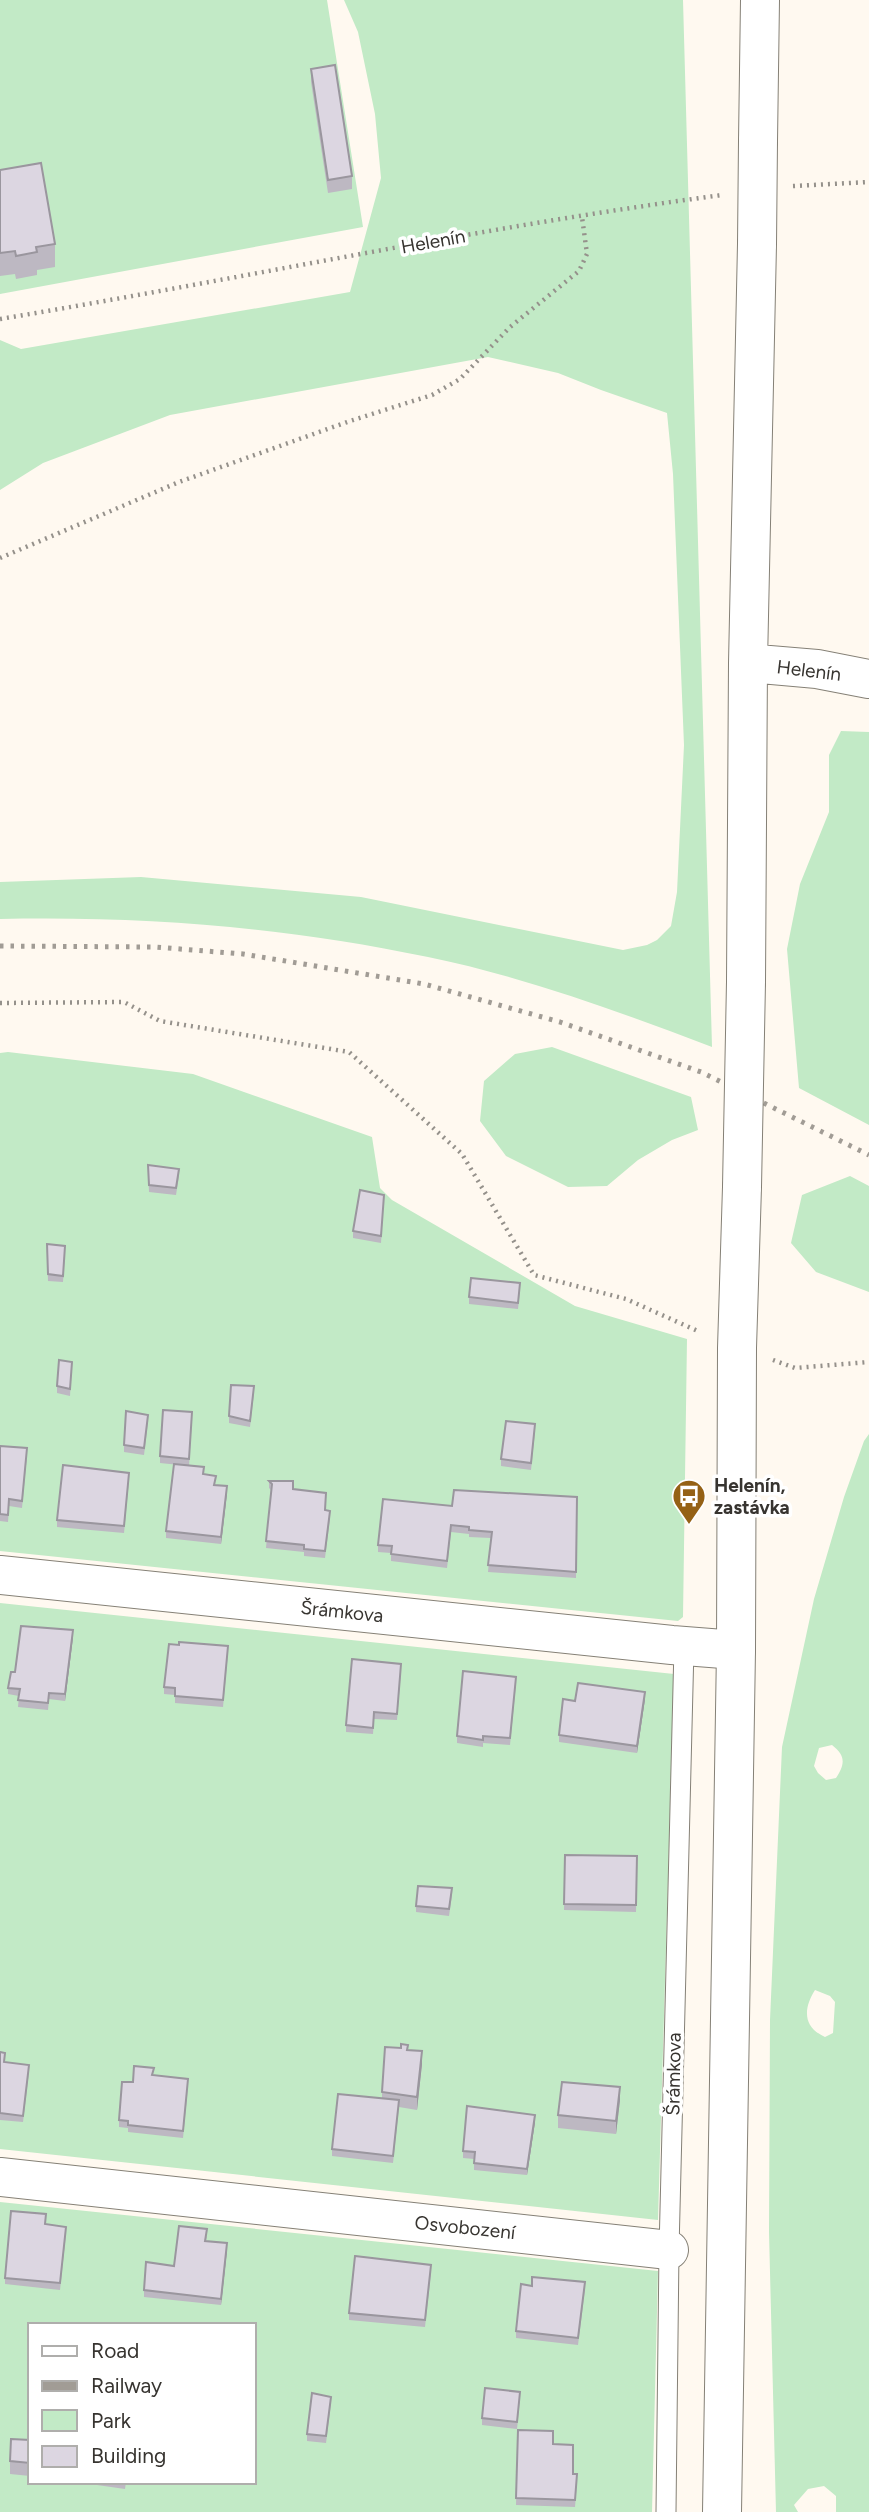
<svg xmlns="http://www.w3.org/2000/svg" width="869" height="2512" font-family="Figtree,sans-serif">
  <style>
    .green { fill: #c2eac6; fill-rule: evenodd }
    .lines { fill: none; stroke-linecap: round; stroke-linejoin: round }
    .lane-casing { stroke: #858076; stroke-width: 21 }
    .street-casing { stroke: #858076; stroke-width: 40 }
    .secondary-casing { stroke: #858076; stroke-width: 40 }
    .path { stroke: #95918b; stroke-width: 4.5; stroke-dasharray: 2 5; stroke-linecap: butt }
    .lane { stroke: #fff; stroke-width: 19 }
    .street { stroke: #fff; stroke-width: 38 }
    .secondary { stroke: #fff; stroke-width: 38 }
    .rail { stroke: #a19c95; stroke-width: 5; stroke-dasharray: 3.5 7; stroke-linecap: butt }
    .secondary-bridge-casing { stroke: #858076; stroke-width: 40; stroke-linecap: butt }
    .secondary-bridge { stroke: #fff; stroke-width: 38 }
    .wall { fill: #bdb8c2 }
    .shaded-wall { fill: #9a969e }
    .building { fill: #dcd6e1; stroke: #9a969e; stroke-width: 2 }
    .labels { text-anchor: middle; stroke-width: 7; stroke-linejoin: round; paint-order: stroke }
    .street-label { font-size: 19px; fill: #373430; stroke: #fff }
    .poi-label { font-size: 19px; font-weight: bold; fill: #373430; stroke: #fff; text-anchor: start }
  </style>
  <rect width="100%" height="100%" fill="#fff9f0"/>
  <path class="green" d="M0 0H327L363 227 0 294Z
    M344 0H683L712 1047C620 1012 525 977 428 957 284 927 147 916 0 919V882L141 877 361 897 623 950 647 945 657 940 671 926 677 892 684 745 673 474 667 413 601 390 558 373 488 357 170 415 43 463 0 490V340L21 349 350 292 381 178 375 114 358 32Z
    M841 731 869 732V1125L799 1088 787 949 800 884 829 812V755Z
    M552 1047 691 1097 698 1130 672 1140 638 1160 607 1186 568 1187 506 1156 480 1121 484 1081 515 1054Z
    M8 1052 193 1074 372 1137 380 1188 392 1200 575 1306 687 1339 683 1617 678 1621 0 1551V1053Z
    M850 1176 869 1186V1292L816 1272 791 1243 802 1195Z
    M869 1434V2512H836V2496L824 2486 808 2489 794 2505 798 2512H776L769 2232 770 2020 782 1747 814 1599 844 1497 864 1441ZM832 1745C846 1756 845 1764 836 1778L826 1780 818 1773 814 1766 819 1748ZM815 1990 830 1996 835 2002 833 2033 825 2037C803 2027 803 2009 815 1990Z
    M0 1603 674 1674 658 2220 0 2149Z
    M0 2202 658 2271 652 2512H0ZM30 2325H254V2482H30Z"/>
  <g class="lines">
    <defs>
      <path id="lane" d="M666 2512 669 2250 684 1647"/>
      <path id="street" d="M0 1575 672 1645 736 1650
        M0 2177 669 2250"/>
      <path id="secondary" d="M758 141 760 0
        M748 663 817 669 869 679
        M746 982 748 663 757 244
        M722 2512 736 1650 737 1348 742 1187"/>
    </defs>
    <use href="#lane" class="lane-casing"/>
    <use href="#street" class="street-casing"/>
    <use href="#secondary" class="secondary-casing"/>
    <path class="path" d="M793 186 869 182
      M0 319C241 279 480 227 722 195
      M0 558 179 482 350 421 432 395 460 379 510 327 579 271 587 254 582 217
      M0 1003 124 1002 160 1021 349 1052 462 1154 534 1275 626 1299 700 1332
      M773 1360 795 1368 869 1362"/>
    <use href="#lane" class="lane"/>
    <use href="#street" class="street"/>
    <use href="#secondary" class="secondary"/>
    <path class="rail" d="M0 946 155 947 243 954 424 984 560 1022 701 1072 869 1155"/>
    <defs>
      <path id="secondary-bridge" d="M757 244 758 141
        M742 1187 746 982"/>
    </defs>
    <use href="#secondary-bridge" class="secondary-bridge-casing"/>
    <use href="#secondary-bridge" class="secondary-bridge"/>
  </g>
  <path class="wall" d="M311 69 352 176V189L328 193 311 82Z
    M0 170 55 244V267L37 270V275L16 279 15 274 0 276Z
    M148 1165 179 1176 176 1195 149 1192Z
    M384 1195 381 1243 353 1238V1231Z
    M47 1244 65 1253 63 1282 48 1281Z
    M520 1290 518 1309 469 1304V1297Z
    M72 1362 70 1396 57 1393V1386Z
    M254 1393 250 1427 229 1423V1416Z
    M192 1419 189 1466 160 1463V1456Z
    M148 1422 144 1455 124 1452V1445Z
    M535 1431 531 1470 501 1466V1459Z
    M0 1446 27 1455 22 1508 9 1506 8 1522 0 1521Z
    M204 1474 216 1485 227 1493 221 1544 166 1538V1531Z
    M129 1480 124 1533 57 1527V1520Z
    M269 1481 326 1499 325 1510 330 1518 325 1558 304 1556V1552L266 1548 271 1490 269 1488Z
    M577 1497 576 1578 488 1572 491 1538 469 1537V1534L451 1532 447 1568 391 1561V1553L378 1552V1545L452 1506Z
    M73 1637 65 1701 49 1699 48 1710 18 1707 19 1696 8 1694V1688L15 1672Z
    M228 1653 223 1707 175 1703V1695L164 1694V1687Z
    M401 1671 397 1720 374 1719 373 1734 346 1732V1725Z
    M516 1684 510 1745 483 1743V1747L457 1743V1736Z
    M645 1699 637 1753 559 1742V1735Z
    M565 1855 637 1856 636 1912 564 1910Z
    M452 1895 449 1916 416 1912V1906Z
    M408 2050 422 2064 417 2110 399 2107 393 2163 332 2156V2149L382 2098V2092Z
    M0 2052 5 2062 29 2072 23 2122 0 2120Z
    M153 2075 188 2086 183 2138 128 2132V2128L119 2127V2120L133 2082Z
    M620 2100 616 2134 558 2128V2115Z
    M535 2122 527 2175 474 2170V2159L463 2158V2151Z
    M46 2224 66 2234 60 2290 5 2284V2278Z
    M207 2236 206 2241 227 2250 221 2305 144 2297V2290L174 2266Z
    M431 2272 425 2327 349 2320V2313Z
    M532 2286 585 2289 578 2345 516 2338V2331Z
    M520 2398 517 2429 482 2425V2418Z
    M331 2403 326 2443 307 2441V2434Z
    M518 2430 573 2474 577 2481 575 2507 516 2505Z
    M30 2440V2476L10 2474V2461Z
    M76 2482H126L125 2489Z"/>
  <path class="shaded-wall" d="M227 1486V1493L221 1544V1537Z
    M73 1630V1637L65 1701V1694Z
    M645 1692V1699L637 1753V1746Z
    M422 2051V2064L417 2110V2097Z
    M620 2087V2100L616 2134V2121Z
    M535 2115V2122L527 2175V2169Z
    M227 2243V2250L221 2305V2299Z"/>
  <path class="building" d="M335 65 352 176 328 180 311 69Z
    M41 163 55 244 36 247 37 252 16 256 15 251 0 253V170Z
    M148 1165 179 1169 176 1188 149 1185Z
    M360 1190 384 1195 381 1236 353 1231Z
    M47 1244 65 1246 63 1276 48 1274Z
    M471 1278 520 1283 518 1303 469 1297Z
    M59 1360 72 1362 70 1389 57 1386Z
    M231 1385 254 1386 250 1421 229 1416Z
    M163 1410 192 1412 189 1459 160 1456Z
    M126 1411 148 1415 144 1448 124 1445Z
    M506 1421 535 1424 531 1463 501 1459Z
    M0 1446 27 1448 22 1501 9 1499 8 1515 0 1514Z
    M174 1464 204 1467 203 1474 216 1476 214 1485 227 1486 221 1537 166 1531Z
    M63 1465 129 1473 124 1526 57 1520Z
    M269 1481H293V1489L326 1493 325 1510 330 1511 325 1551 304 1549V1545L266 1541 272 1484Z
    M454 1490 577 1497 576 1572 488 1565 492 1532 469 1530V1527L451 1525 447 1561 391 1554 392 1546 378 1545 383 1499 452 1506Z
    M21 1626 73 1630 65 1694 49 1693 48 1703 18 1700 20 1689 8 1688 11 1672H15Z
    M179 1642 228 1646 223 1700 175 1696V1688L164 1687 169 1644 179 1645Z
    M352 1659 401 1664 397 1714 374 1712 373 1728 346 1725Z
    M463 1671 516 1677 510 1738 483 1736V1740L457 1736Z
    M578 1683 645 1692 637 1746 559 1735 563 1699 575 1701Z
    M565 1855 637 1856 636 1905 564 1904Z
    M418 1886 452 1888 449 1909 416 1906Z
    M401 2044 408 2045 407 2050 422 2051 417 2097 382 2092 385 2047 401 2048Z
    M0 2052 5 2053 4 2062 29 2065 23 2116 0 2113Z
    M134 2066 154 2068 152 2075 188 2079 183 2131 128 2125V2121L119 2120 122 2082H133Z
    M562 2082 620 2087 616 2121 558 2115Z
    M338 2094 399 2100 393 2156 332 2149Z
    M467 2106 535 2115 527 2169 474 2163 475 2152 463 2151Z
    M11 2211 46 2214 45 2224 66 2227 60 2283 5 2278Z
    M179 2226 207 2229 205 2241 227 2243 221 2299 144 2290 146 2262 174 2266Z
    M355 2256 431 2265 425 2320 349 2313Z
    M532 2277 585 2282 578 2338 516 2331 521 2284 532 2286Z
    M485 2388 520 2392 517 2422 482 2418Z
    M312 2393 331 2397 326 2436 307 2434Z
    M518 2430 553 2431V2444L573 2445V2474H577L575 2500 516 2498Z
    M11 2439 30 2440V2463L10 2461Z"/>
  <defs>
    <symbol id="bus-pin" viewBox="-11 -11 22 30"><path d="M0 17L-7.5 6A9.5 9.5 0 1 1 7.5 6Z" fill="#956115" stroke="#fff"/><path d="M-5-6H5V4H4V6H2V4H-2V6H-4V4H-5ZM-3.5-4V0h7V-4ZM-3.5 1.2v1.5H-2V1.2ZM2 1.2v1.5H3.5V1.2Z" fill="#fff"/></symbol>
  </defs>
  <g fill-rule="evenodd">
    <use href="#bus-pin" x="670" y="1477" width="38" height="52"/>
  </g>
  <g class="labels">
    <g class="street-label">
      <text transform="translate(433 241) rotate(-10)" y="7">Helenín</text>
      <text transform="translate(809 670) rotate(7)" y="7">Helenín</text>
      <text transform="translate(342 1611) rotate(6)" y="7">Šrámkova</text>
      <text transform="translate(673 2074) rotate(-89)" y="7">Šrámkova</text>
      <text transform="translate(465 2227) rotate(6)" y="7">Osvobození</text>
    </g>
    <g class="poi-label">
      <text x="714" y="1492">Helenín,<tspan x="714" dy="22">zastávka</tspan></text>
    </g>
  </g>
  <rect x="28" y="2323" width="228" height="161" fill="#ffffff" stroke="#afaeac" stroke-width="2"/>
  <rect x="42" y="2346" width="35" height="10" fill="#ffffff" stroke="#afaeac" stroke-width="2"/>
  <text x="91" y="2358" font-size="21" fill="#373430">Road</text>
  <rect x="42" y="2381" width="35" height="10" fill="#a19c95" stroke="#afaeac" stroke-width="2"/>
  <text x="91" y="2393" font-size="21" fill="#373430">Railway</text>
  <rect x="42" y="2410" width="35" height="21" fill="#c2eac6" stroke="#afaeac" stroke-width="2"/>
  <text x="91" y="2428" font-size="21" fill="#373430">Park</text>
  <rect x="42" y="2446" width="35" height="21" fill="#dcd6e1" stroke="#afaeac" stroke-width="2"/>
  <text x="91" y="2463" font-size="21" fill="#373430">Building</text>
</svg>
